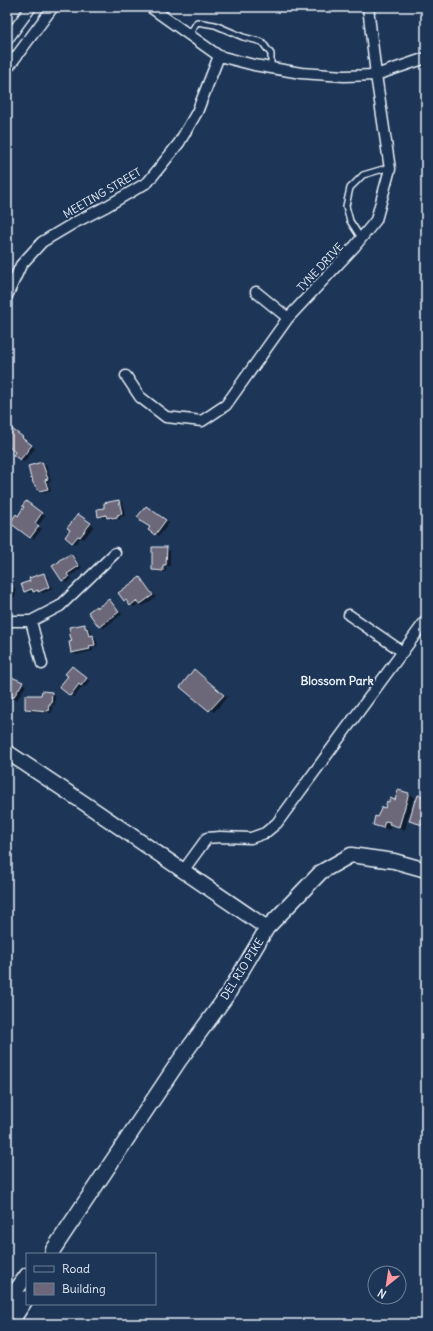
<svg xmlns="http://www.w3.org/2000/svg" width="433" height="1331" font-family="Delius,sans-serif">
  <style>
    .shadow { fill: #0007 }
    .building { fill: #6c677a; stroke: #e8f1f8 }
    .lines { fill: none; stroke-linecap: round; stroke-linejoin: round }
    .lane-casing { stroke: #e8f1f8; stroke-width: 8 }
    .street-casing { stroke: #e8f1f8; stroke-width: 13 }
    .secondary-casing { stroke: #e8f1f8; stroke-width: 17 }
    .lane { stroke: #1d3557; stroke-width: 5 }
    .street { stroke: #1d3557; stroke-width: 10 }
    .secondary { stroke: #1d3557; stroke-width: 14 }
    .labels { text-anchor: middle; stroke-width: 4; stroke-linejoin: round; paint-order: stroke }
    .street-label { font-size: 11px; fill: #e8f1f8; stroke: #1d3557 }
    .neighbourhood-label { font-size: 12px; font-weight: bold; fill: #e8f1f8; stroke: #1d3557 }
  </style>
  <rect width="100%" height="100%" fill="#1d3557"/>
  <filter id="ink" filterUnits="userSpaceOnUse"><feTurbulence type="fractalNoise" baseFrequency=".025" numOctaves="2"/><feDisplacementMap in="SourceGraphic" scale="8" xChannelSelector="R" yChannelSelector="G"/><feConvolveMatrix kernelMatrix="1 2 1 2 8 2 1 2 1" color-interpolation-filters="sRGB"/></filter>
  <g filter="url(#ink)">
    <path class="shadow" d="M7 251 10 253 7 258Z
      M16 432 26 440 25 441 35 448 24 462 14 455 17 451 7 444V436Z
      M42 463 46 465 51 481 48 482 51 491 44 493 40 491 31 478Z
      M119 501 123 503 125 516 120 517 121 519H111L108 517 103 518 99 516 106 508Z
      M30 504 45 516 38 526 42 529 34 539 31 537 18 517Z
      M150 509 169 523 159 536 156 534Z
      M82 517 94 526 84 539 81 537 76 544 73 542Z
      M7 535 10 537 7 540 9 542 7 544Z
      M166 548 170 551V566H166V572H156L153 570Z
      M71 555 75 557 82 568 70 576 72 579 67 583 63 581 54 567Z
      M44 574 48 577 52 589 43 593 41 592 37 593 34 592 29 593 25 591Z
      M140 578 144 581 156 597 143 606 139 604 134 607 124 600Z
      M7 582 9 583 8 586H12L16 589 15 597H7Z
      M109 600 112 602 122 614 104 628 100 626 98 609Z
      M84 625 88 627 89 629 91 631 92 636 96 638 98 646 93 647V651L76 655 72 652 73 642Z
      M76 670 90 681 85 687 83 686 74 697 70 695Z
      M198 672 227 697 214 712 182 687Z
      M7 676 26 685 17 700 8 694 10 691 7 689Z
      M51 693 55 695V705H52V713L29 711 26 709 42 696Z
      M409 794 414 797 405 830 391 824 389 830 374 824 385 809 395 801Z"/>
    <path class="building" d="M12 429 23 437 22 438 32 445 20 460 13 455 15 452 7 445V435Z
      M42 462 48 479 45 480 48 489 39 491 33 483 32 478 31 479 28 466Z
      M119 500 122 514 117 515 118 517 112 518 111 517 107 518 106 515 98 517 97 509 104 508V503Z
      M26 501 42 513 35 523 39 526 30 538 10 523 16 514 18 516 21 511 24 507 22 506Z
      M146 506 166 520 155 535 148 530 150 527 140 521 141 520 137 517Z
      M78 514 91 523 80 537 78 536 72 543 65 537 70 530 67 528Z
      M152 547H167L166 565H163V571L152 570Z
      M71 554 79 566 67 574 69 577 62 581 52 566 60 561 59 560Z
      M44 573 49 587 38 592V590L33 592 32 589 24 592 21 584 30 581 29 578Z
      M140 577 153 595 139 605 136 601 130 606 126 600 124 601 118 593Z
      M7 585H12V596H7Z
      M109 599 119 612 99 627 88 612 96 606 97 608Z
      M85 624V628H87L89 636 93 635 95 645 89 646 90 649 71 653 69 642 72 641 69 632 70 631 69 627Z
      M72 666 87 678 81 686 79 684 70 696 59 687 68 676 65 674Z
      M194 669 224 695 209 711 180 687Z
      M7 675 23 682 13 698 7 695 8 691 7 690Z
      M42 691 52 692 51 704H49L48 711 25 709V695H41Z
      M398 790 409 793 399 827 389 824 390 822 385 821 383 828 373 825 375 816 377 817 382 807 385 808 387 801 389 802 390 798 395 800Z
      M418 795 426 797V826L409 821 415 800 416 801Z"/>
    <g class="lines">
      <defs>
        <path id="lane" d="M189 35 197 22 215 25 243 37 262 42 271 54V68
          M361 238 350 221 346 206 350 188 363 175 390 167"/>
        <path id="street" d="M150 7 219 56 254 65 301 73 344 76 376 75 426 58
          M7 40 31 7
          M7 69 53 7
          M256 292 288 318
          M7 296 21 265 42 242 74 223 107 206 148 182 179 143 197 112 219 56
          M126 376 140 397 166 417 202 421 226 405 288 318 355 246 376 220 390 169 376 75 368 7
          M349 615 403 652
          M7 621H31L60 606 115 553
          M31 621 42 664
          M183 871 207 838 220 837 251 838 265 833 277 823 426 620"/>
        <path id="secondary" d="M7 752 84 803 267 928
          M52 1254 53 1250 179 1061 228 994 267 928 321 872 351 855 394 861 426 870
          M7 1303 27 1275
          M10 1324 27 1298"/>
      </defs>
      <use href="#lane" class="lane-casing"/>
      <use href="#street" class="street-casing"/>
      <use href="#secondary" class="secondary-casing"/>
      <use href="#lane" class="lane"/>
      <use href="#street" class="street"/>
      <use href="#secondary" class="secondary"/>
    </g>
  </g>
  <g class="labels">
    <g class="street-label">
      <text transform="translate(102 193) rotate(-30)" y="4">MEETING STREET</text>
      <text transform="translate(320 267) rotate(-47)" y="4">TYNE DRIVE</text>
      <text transform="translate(242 969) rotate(-58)" y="4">DEL RIO PIKE</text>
    </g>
    <g class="neighbourhood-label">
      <text x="337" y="685">Blossom Park</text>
    </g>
  </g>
  <rect width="433" height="1331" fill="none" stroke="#1d3557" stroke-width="24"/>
  <rect x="12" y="12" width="409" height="1307" fill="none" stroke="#e8f1f8" stroke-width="1.5" filter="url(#ink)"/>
  <rect x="26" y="1253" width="130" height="52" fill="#1d3557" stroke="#6e8097"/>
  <rect x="34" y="1266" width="20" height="6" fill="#1d3557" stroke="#6e8097"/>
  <text x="62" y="1273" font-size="12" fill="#e8f1f8">Road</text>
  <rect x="34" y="1283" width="20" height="12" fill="#6c677a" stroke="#6e8097"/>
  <text x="62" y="1293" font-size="12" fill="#e8f1f8">Building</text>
  <g transform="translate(387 1285) rotate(210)"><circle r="19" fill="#1d3557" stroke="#6e8097"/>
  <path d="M0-3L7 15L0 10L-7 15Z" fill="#ff9aa2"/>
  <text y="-6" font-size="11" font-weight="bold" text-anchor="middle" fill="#e8f1f8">N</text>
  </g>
</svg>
